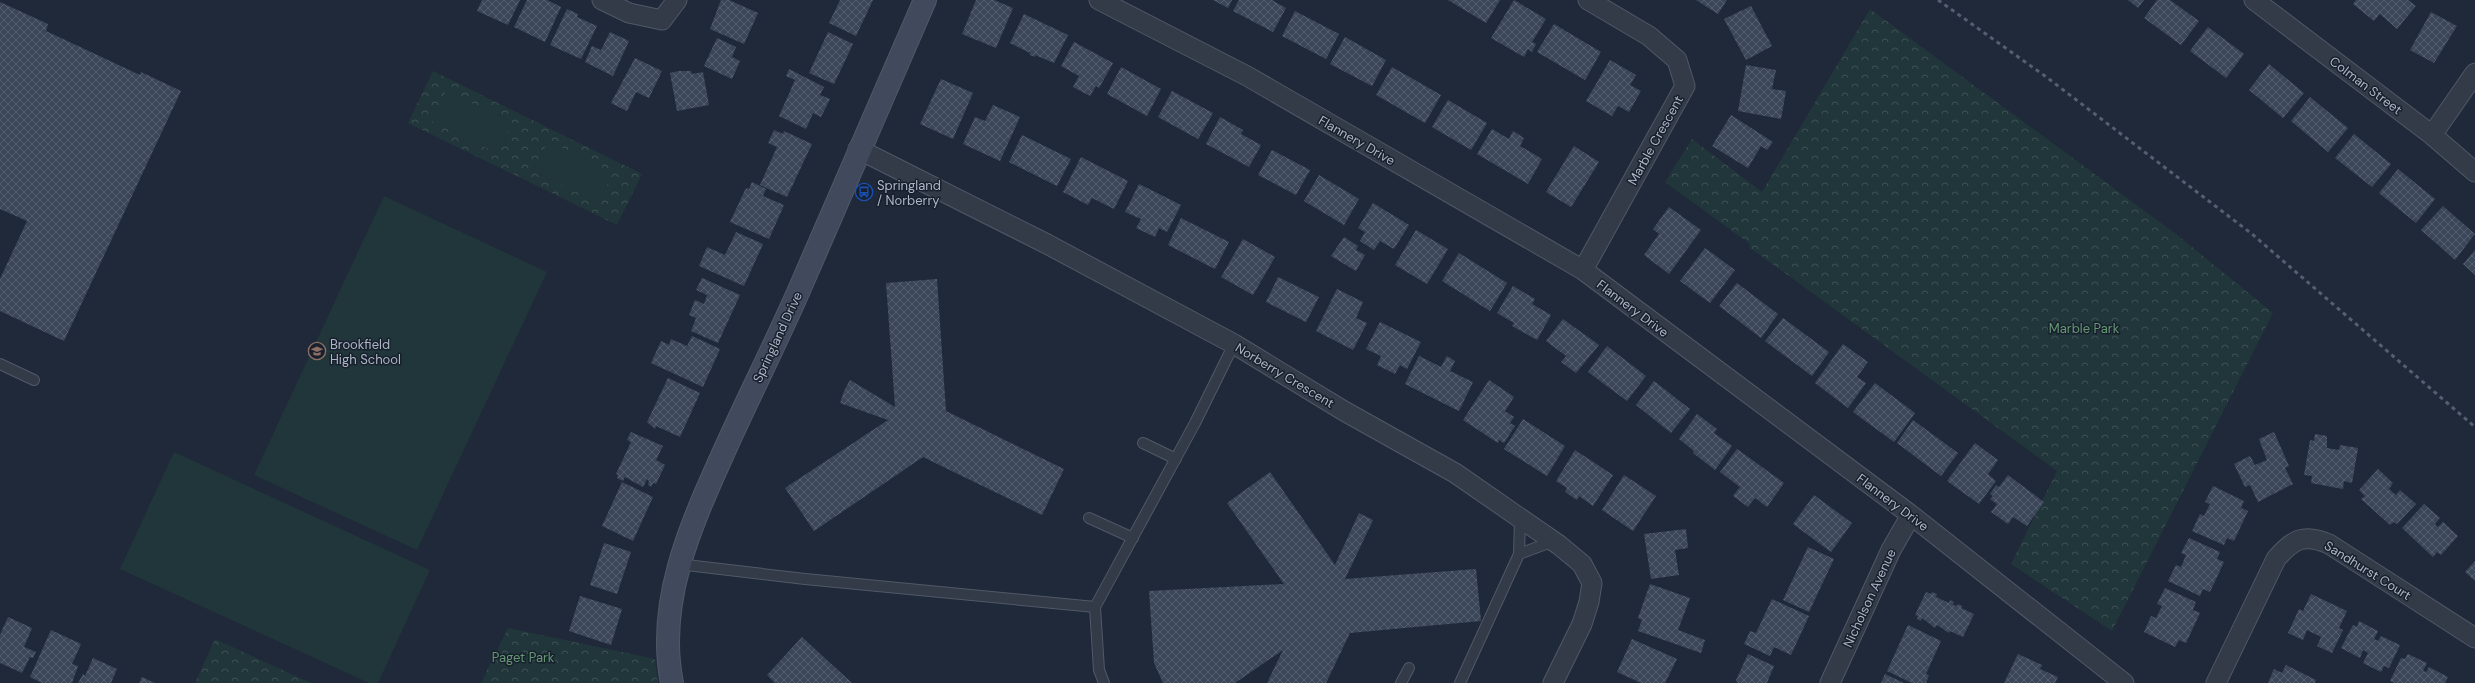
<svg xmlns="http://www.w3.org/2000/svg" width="2475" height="683" font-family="'DM Sans',sans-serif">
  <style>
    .forest { fill: url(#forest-crowns) }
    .garden { fill: #21363a }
    .building { fill: url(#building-cross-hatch) }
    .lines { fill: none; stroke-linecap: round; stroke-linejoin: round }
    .lane-casing { stroke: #505967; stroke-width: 12 }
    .street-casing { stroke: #505967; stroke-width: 21 }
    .secondary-casing { stroke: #505967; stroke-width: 24 }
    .lane { stroke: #333b49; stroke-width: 10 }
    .street { stroke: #333b49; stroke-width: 19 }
    .secondary { stroke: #414a5c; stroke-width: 22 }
    .rail { stroke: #545f71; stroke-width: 3; stroke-dasharray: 4 4; stroke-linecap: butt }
    .labels { text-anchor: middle; stroke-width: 3; stroke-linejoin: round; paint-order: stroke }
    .street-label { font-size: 13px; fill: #adb6c6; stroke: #18202e }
    .poi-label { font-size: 13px; fill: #adb6c6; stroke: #18202e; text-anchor: start }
    .park-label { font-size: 13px; fill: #649872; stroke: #18202e }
  </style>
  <defs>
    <pattern id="forest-crowns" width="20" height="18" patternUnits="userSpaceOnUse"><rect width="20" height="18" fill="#21363a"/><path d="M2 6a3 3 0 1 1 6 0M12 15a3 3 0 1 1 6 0" fill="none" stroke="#3f5155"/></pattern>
    <pattern id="building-cross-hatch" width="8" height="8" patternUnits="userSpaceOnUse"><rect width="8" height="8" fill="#3b4759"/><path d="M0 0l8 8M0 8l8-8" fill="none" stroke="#555f6f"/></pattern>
  </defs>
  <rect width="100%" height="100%" fill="#1f2939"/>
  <path class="forest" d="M1870 9 2176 234 2273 313 2112 631 2011 564 2057 471 1749 247 1750 244 1665 182 1692 139 1762 192Z
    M433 71 642 174 617 225 408 123Z
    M508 628 655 659 658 683H481Z
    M215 639 311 683H195Z"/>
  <path class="garden" d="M446 91 512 122 497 153 431 121Z
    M548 141 613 173 599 203 533 171Z
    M384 196 547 272 417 550 254 475Z
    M174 452 430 570 378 683H369L120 569Z"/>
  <path class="building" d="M482 0H520L508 25 477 11Z
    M527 0H547L561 7 545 42 514 27Z
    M721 0H729L758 13 744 44 710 29Z
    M840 0H873L856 36 829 23Z
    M976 0H994L1013 8 996 48 962 34Z
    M1213 0H1232L1228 8Z
    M1239 0H1272L1286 8 1273 32 1233 11Z
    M1448 0H1500L1486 23Z
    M1514 0 1546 19 1532 42 1536 44 1532 52 1528 49 1524 57 1491 38Z
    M1696 0H1727L1718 14Z
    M2128 0H2144L2138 8Z
    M2157 0H2170L2199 21 2181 45 2144 18Z
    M2356 0H2408L2416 6 2397 29 2380 14 2374 21 2353 4Z
    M0 2 48 24 46 31 140 75 141 72 181 91 64 341 0 311V279L27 221 0 209Z
    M1751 6 1772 46 1746 60 1724 19Z
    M567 9 578 14 577 17 597 26 581 59 550 45Z
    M1295 11 1339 34 1326 59 1282 36Z
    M2431 12 2457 26 2434 63 2410 50Z
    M1024 14 1068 35 1054 63 1035 55V57L1030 55V53L1010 43Z
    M1554 24 1601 52 1585 80 1537 52Z
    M2208 27 2244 54 2226 78 2190 51Z
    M610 32 629 41 613 76 585 62 592 46 601 50Z
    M828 32 853 44 834 84 809 73Z
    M1345 37 1386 60 1372 86 1330 64Z
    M717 38 736 47 732 57 740 61 732 79 704 66Z
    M1074 42 1113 63 1099 88 1096 86 1090 96 1073 87 1079 76 1061 66Z
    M635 58 662 71 649 98 636 92 627 111 611 103Z
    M1610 60 1636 75 1630 85 1641 91 1629 112 1618 106 1612 116 1586 101Z
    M2269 64 2304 93 2283 118 2249 90Z
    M1746 65 1776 70 1772 89 1786 91 1781 119 1738 111Z
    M1121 67 1161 89 1147 116 1107 94Z
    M1392 67 1441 95 1425 123 1376 95Z
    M789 69 824 87 820 95 830 99 821 117 813 113 806 129 779 116 795 80 786 76Z
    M679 71H691L692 74 703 72 709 105 677 111 670 73Z
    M941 79 973 93 953 139 920 124Z
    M1172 91 1213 113 1198 139 1158 117Z
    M2310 97 2348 128 2328 152 2291 121Z
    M1448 100 1487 123 1471 150 1432 127Z
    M993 105 1020 117 1000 161 963 144 975 117 985 121Z
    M1731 115 1773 142 1767 150 1761 146 1748 168 1712 146Z
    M1220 117 1243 130 1241 134 1261 145 1249 167 1206 144Z
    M1492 129 1509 139 1513 131 1524 138 1520 146 1542 159 1528 184 1477 154Z
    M774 130 783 134 784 131 812 144 787 197 760 185 777 147 768 143Z
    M2354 134 2391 164 2372 187 2335 158Z
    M1022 135 1071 159 1057 186 1009 162Z
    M1574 146 1599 162 1571 207 1546 192Z
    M1272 150 1310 170 1296 195 1258 175Z
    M1081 157 1128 181 1114 209 1092 198 1088 205 1063 192Z
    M2398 169 2435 199 2416 223 2379 193Z
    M1319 175 1359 199 1344 225 1304 201Z
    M752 182 766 189 763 196 784 205 769 239 730 222 746 188 749 189Z
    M1139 184 1181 205 1167 232 1159 228 1155 237 1136 228 1141 219 1125 212Z
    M1373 203 1409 225 1394 249 1380 241 1374 250 1360 241 1365 232 1358 228Z
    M2443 206 2475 234 2455 260 2421 230Z
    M1669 207 1701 230 1669 274 1644 255 1659 234 1653 229Z
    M1181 218 1229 242 1215 269 1168 245Z
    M1416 230 1448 249 1427 284 1395 265Z
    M736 232 763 244 744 286 699 266 707 247 725 255Z
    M1344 237 1358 246 1356 250 1365 255 1356 271 1331 256Z
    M1243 239 1275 257 1253 295 1221 277Z
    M1705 248 1735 270 1710 303 1680 281Z
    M2475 250V275L2463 264Z
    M1459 253 1507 283 1490 311 1442 281Z
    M1278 277 1319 297 1306 322 1266 302Z
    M702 278 740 295 718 343 691 331 696 318 689 315 695 300 704 304 707 295 696 290Z
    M937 279 946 411 1064 469 1042 515 923 457 814 531 785 488 888 420 840 403 844 391 850 380 895 407 886 283Z
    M1737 283 1778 314 1761 338 1719 306Z
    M1513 286 1535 299 1532 304 1551 315 1537 340 1512 326 1514 323 1497 313Z
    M1337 289 1363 302 1356 318 1367 323 1353 350 1316 331Z
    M1783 318 1829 352 1812 376 1765 341Z
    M1563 319 1599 345 1576 373 1561 362 1566 356 1546 341Z
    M1380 322 1421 342 1407 369 1400 365 1395 374 1377 365 1381 356 1366 349Z
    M692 336 720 349 703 387 651 363 661 341 669 345 671 339 687 346Z
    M1843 344 1868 362 1857 377 1866 383 1848 408 1815 383Z
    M1607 346 1646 376 1627 401 1588 372Z
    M1419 356 1441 367 1447 356 1455 361 1450 371 1473 382 1459 411 1405 384Z
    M668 378 700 393 680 437 656 426 655 429 647 422Z
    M1489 380 1514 397 1505 411 1514 417 1510 423 1515 426 1504 443 1499 440 1498 443 1463 420Z
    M1654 381 1690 409 1671 433 1636 405Z
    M1875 383 1915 413 1894 442 1853 412Z
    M1697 414 1717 429 1714 433 1732 446 1715 470 1693 453 1694 451 1679 439Z
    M1523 419 1565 446 1547 476 1504 449Z
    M1913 420 1958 453 1941 476 1897 443Z
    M631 432 663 446 656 460 665 465 656 484 653 483 651 487 648 485 649 481 647 479 643 487 625 477 623 481 617 478 618 475 616 474 631 442 627 440Z
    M2274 432 2289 466 2285 468 2293 484 2258 502 2250 485 2245 487 2234 464 2250 456 2255 465 2267 460 2259 439Z
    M2315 434 2327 436V448L2339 450 2340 445 2358 448 2352 483 2344 481 2343 489 2311 483 2312 476 2304 475 2310 440 2314 441Z
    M1975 443 1998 460 1988 474 1996 481 1979 504 1947 481Z
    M1737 449 1784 483 1767 507 1755 498 1748 507 1733 496 1740 487 1720 472Z
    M1575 450 1613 475 1593 506 1579 496 1577 500 1565 492 1567 488 1556 481Z
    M2378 469 2393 483 2389 489 2396 495 2400 490 2416 504 2397 524 2394 522 2390 525 2361 499 2365 496 2359 490Z
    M1270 472 1335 565 1359 513 1373 520 1345 579 1476 569 1481 621 1350 633 1326 683H1267L1283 650 1235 683H1163L1154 663 1149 591 1284 584 1227 503Z
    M1624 475 1656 496 1633 531 1602 510Z
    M2008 475 2044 502 2027 526 2013 517 2008 524 1991 512 1997 504 1990 499 1993 496 1990 494 1996 485 1999 487Z
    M622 482 653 497 633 541 602 526Z
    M2213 486 2244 501 2241 508 2248 511 2234 541 2227 538 2224 545 2192 531 2200 514 2204 516 2210 504 2205 502Z
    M1814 495 1852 523 1831 552 1793 524Z
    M2424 504 2440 518 2435 524 2438 527 2443 522 2458 536 2441 555 2437 552 2433 557 2402 528Z
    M1686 529 1688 548 1675 550 1679 575 1651 579 1644 534Z
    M2189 538 2220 552 2217 559 2224 562 2210 592 2203 589 2200 596 2168 581 2176 565 2181 567 2186 555 2181 553Z
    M604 543 631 552 617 594 590 585Z
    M1808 547 1834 559 1809 612 1783 600Z
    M2475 561V581L2465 572Z
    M1650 584 1690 598 1678 630 1705 640 1701 653 1638 631 1642 620 1638 618Z
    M2165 588 2196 602 2193 610 2200 613 2186 643 2179 640 2175 647 2144 632 2151 616 2156 618 2162 606 2157 604Z
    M1926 592 1931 594 1932 592 1937 594 1936 597 1949 603 1950 600 1954 602 1953 605 1957 606 1958 604 1962 606 1961 608 1974 614 1963 637 1950 631 1949 633 1937 625 1935 628 1922 618 1921 621 1917 619 1918 616 1915 615Z
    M2311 594 2347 611 2339 628 2343 630 2332 653 2317 646 2321 637 2307 630 2303 640 2288 633 2299 609 2303 611Z
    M580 596 622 609 611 645 569 631Z
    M1772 599 1809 616 1791 655 1774 647 1770 656 1744 644 1750 631 1756 633Z
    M8 617 32 628 24 647 36 652 33 658 30 657 22 673 0 663V635Z
    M2359 621 2378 631 2374 639 2378 641 2381 636 2400 645 2389 668 2384 666 2381 672 2363 663 2368 653 2363 650 2360 658 2341 648 2353 625 2357 627Z
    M1908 625 1941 641 1926 674 1929 675 1926 683H1912L1887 671Z
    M51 630 81 644 72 664 78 666 72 683H42L30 677Z
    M802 637 852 683H775L767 675Z
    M1632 639 1677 659 1665 683H1641L1617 672Z
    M1748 654 1774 666 1767 683H1738L1736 680Z
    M2018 654 2042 665 2040 669 2058 677 2055 683H2004Z
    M2408 654 2427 663 2423 671 2426 672 2429 667 2448 677 2445 683H2395L2390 681 2401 658 2405 659Z
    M93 658 117 669 111 683H78L83 674 85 676Z
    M2286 665 2316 680 2315 683H2268L2274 669 2282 673Z
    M1885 674 1904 683H1881Z
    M142 677 155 683H139Z"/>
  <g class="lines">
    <defs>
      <path id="lane" d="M0 364 34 380
        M1143 443 1176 459
        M1089 518 1133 538
        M1519 554 1554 541
        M678 564 805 579 1095 607
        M1104 683 1099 670 1095 607 1195 423 1234 344
        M1401 683 1409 668
        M1460 683 1519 554 1520 518"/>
      <path id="street" d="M602 0 629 13 662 20 677 0
        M1099 0 1247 76 1583 270 1911 515 2124 683
        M2254 0 2432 135 2475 172
        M2432 135 2475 73
        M858 149 1047 244 1234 344 1344 411 1455 473 1559 545 1582 564 1592 583 1589 602 1582 624 1553 683
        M1583 270 1685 86 1677 60 1649 36 1588 0
        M1830 683 1891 550 1911 515
        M2216 683 2276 559C2293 539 2304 533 2329 544L2475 638"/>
      <path id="secondary" d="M672 683C656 603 690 527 722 456 747 400 775 345 800 288 842 192 883 96 925 0"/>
    </defs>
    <use href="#lane" class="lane-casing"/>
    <use href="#street" class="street-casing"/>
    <use href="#secondary" class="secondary-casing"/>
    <use href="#lane" class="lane"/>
    <use href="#street" class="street"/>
    <use href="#secondary" class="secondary"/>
    <path class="rail" d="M1938 0 2045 76 2252 234 2475 427"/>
  </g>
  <defs>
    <symbol id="bus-ring" viewBox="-11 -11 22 22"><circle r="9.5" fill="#18202e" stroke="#1a4fb4" stroke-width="1.5"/><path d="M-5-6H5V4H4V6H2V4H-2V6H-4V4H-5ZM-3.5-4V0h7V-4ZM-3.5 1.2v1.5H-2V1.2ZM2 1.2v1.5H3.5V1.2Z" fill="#1a4fb4"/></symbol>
    <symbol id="school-ring" viewBox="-11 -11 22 22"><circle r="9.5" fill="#18202e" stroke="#8d6e63" stroke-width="1.5"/><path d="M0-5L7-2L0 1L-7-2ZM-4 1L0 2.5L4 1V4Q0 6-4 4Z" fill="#8d6e63"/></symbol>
  </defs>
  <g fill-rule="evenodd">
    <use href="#bus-ring" x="854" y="182" width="20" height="20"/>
    <use href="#school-ring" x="307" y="341" width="20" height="20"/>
  </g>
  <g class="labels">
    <g class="street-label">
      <text transform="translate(2366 85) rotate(37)" y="5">Colman Street</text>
      <text transform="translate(1357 140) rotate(30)" y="5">Flannery Drive</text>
      <text transform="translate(1655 140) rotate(-61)" y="5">Marble Crescent</text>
      <text transform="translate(1633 308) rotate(37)" y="5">Flannery Drive</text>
      <text transform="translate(777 337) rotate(-65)" y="5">Springland Drive</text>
      <text transform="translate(1285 375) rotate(31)" y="5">Norberry Crescent</text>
      <text transform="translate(1893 502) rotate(37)" y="5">Flannery Drive</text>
      <text transform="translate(2368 570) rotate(32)" y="5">Sandhurst Court</text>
      <text transform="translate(1869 598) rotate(-65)" y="5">Nicholson Avenue</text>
    </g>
    <g class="poi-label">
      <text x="877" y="190">Springland<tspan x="877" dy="15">/ Norberry</tspan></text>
      <text x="330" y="349">Brookfield<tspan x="330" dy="15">High School</tspan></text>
    </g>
    <g class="park-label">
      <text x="2084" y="333">Marble Park</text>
      <text x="523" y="662">Paget Park</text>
    </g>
  </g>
</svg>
